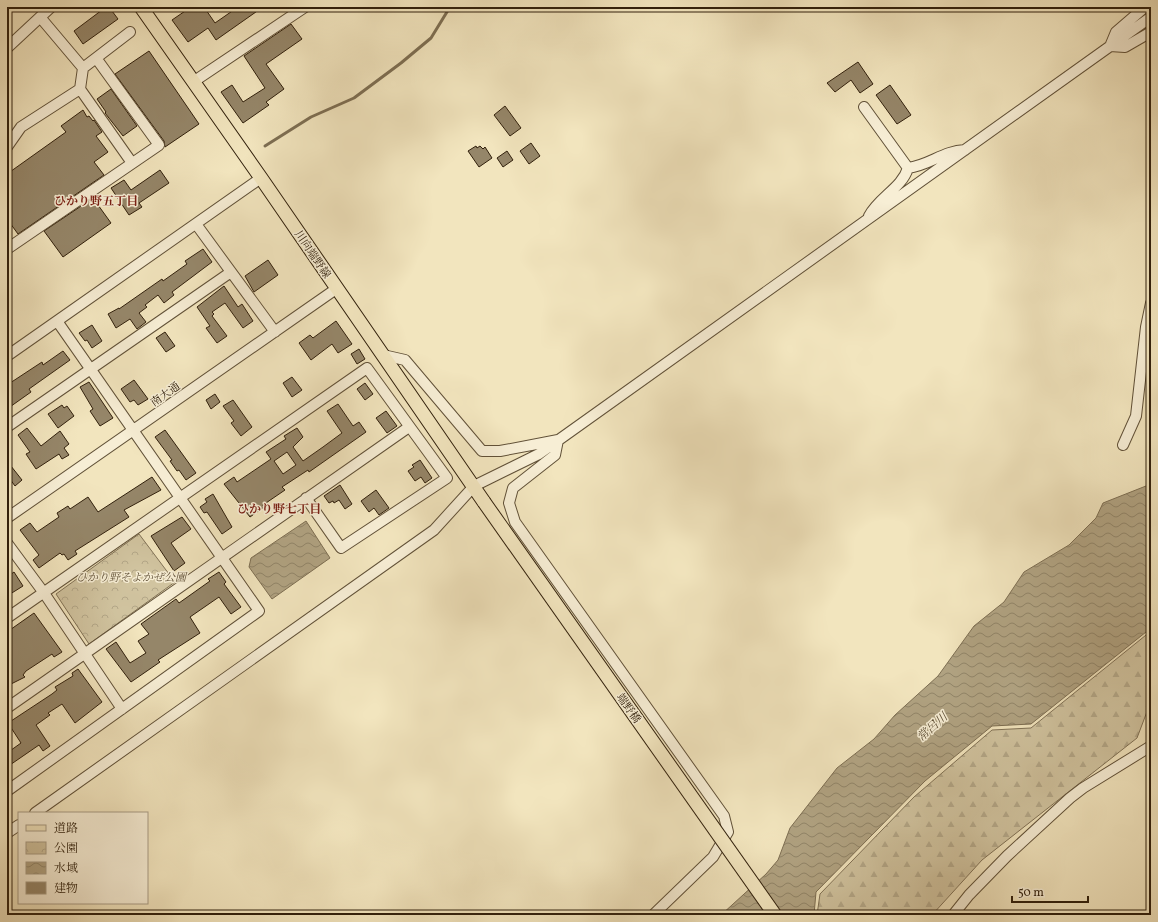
<svg xmlns="http://www.w3.org/2000/svg" width="1158" height="922" font-family="Vollkorn,'Noto Serif JP',serif">
  <style>
    .forest { fill: url(#forest-firs); stroke: #817256 }
    .park { fill: url(#park-crowns); stroke: #817256 }
    .water { fill: url(#water-waves); stroke: #7d6e52 }
    .lines { fill: none; stroke-linecap: round; stroke-linejoin: round }
    .stream { stroke: #7d6e52; stroke-width: 3 }
    .building { fill: #958669; stroke: #31200c; fill-rule: evenodd }
    .minor-casing { stroke: #615138; stroke-width: 12 }
    .major-casing { stroke: #31200c; stroke-width: 15 }
    .minor { stroke: #f7eed5; stroke-width: 10 }
    .major { stroke: #f2e5be; stroke-width: 13 }
    .major-bridge-casing { stroke: #31200c; stroke-width: 15; stroke-linecap: butt }
    .major-bridge { stroke: #f2e5be; stroke-width: 13 }
    .labels { text-anchor: middle; stroke-width: 3; stroke-linejoin: round; paint-order: stroke }
    .street-label { font-size: 11px; fill: #31200c; stroke: #f7eed5 }
    .park-label { font-size: 11px; font-style: italic; fill: #615138; stroke: #f7eed5 }
    .neighbourhood-label { font-size: 12px; font-weight: bold; fill: #7a1f14; stroke: #f7eed5 }
    .water-label { font-size: 12px; font-style: italic; fill: #5d4e35; stroke: #f7eed5 }
  </style>
  <defs>
    <pattern id="forest-firs" width="22" height="20" patternUnits="userSpaceOnUse"><rect width="22" height="20" fill="#d1c4a0"/><path d="M5 1l3.5 6h-7zM16 11l3.5 6h-7z" fill="#b4a889"/></pattern>
    <pattern id="park-crowns" width="20" height="18" patternUnits="userSpaceOnUse"><rect width="20" height="18" fill="#d1c4a0"/><path d="M2 6a3 3 0 1 1 6 0M12 15a3 3 0 1 1 6 0" fill="none" stroke="#b4a889"/></pattern>
    <pattern id="water-waves" width="16" height="10" patternUnits="userSpaceOnUse"><rect width="16" height="10" fill="#b0a281"/><path d="M0 5q4-4 8 0t8 0" fill="none" stroke="#908468"/></pattern>
  </defs>
  <rect width="100%" height="100%" fill="#f2e5be"/>
  <filter id="stains"><feTurbulence type="fractalNoise" baseFrequency=".005" numOctaves="4"/><feColorMatrix values="0 0 0 0 .2 0 0 0 0 .09 0 0 0 0 .02 0 0 0 .5 -.17"/></filter>
  <radialGradient id="worn" r=".72"><stop offset=".6" stop-color="#630" stop-opacity="0"/><stop offset="1" stop-color="#630" stop-opacity=".3"/></radialGradient>
  <path class="forest" d="M1151 631V701L1137 738 982 860 932 915H817L820 894 914 797 992 730 1031 728Z"/>
  <path class="park" d="M139 534 175 582 89 644 56 594Z"/>
  <path class="water" d="M1151 484V628L1031 724 992 726 925 781 816 892 814 915H721L766 874 778 860 790 828 837 768 874 739 895 715 938 676 974 626 1004 602 1024 572 1069 545 1096 518 1103 503Z
    M306 521 330 558 272 599 249 567 251 558Z"/>
  <g class="lines">
    <path class="stream" d="M265 146 311 117 354 98 401 63 431 38 450 7"/>
  </g>
  <path class="building" d="M106 7H109L118 19 83 44 74 31Z
    M191 7H204L215 23 238 7H263L216 40 208 28 188 42 172 20Z
    M291 24 302 39 266 64 284 89 266 102 269 105 243 123 221 92 232 85 243 102 265 88 244 56Z
    M149 51 199 124 165 147 164 141 115 74Z
    M858 62 873 84 860 93 851 80 835 92 827 83Z
    M890 85 911 115 897 124 876 95Z
    M111 89 137 126 123 136 105 113 106 112 97 99Z
    M505 106 521 128 510 136 494 115Z
    M83 110 87 117 89 116 93 121 94 120 102 132 96 136 108 152 94 162 104 175 18 234 10 223 7 226V174L66 132 61 126Z
    M531 143 540 156 529 164 520 151Z
    M476 146 477 148 480 146 483 149 485 147 492 158 479 167 468 151Z
    M507 151 513 160 503 167 497 158Z
    M160 170 169 183 139 203 142 207 129 215 111 188 124 180 131 190Z
    M93 198 111 223 63 257 44 231Z
    M203 249 212 262 172 292 174 295 164 303 158 295 145 305 147 307 139 313 146 322 137 329 130 319 116 328 108 314 119 308V309L162 279 163 281 187 264 185 261Z
    M268 260 278 275 254 292 245 276Z
    M224 286 238 307 242 304 253 321 243 328 225 303 212 312 214 314 212 316 227 336 217 343 206 328 210 326 197 307Z
    M336 321 352 344 338 353 332 344 311 360 299 343 310 335 313 338Z
    M92 325 102 341 92 348 87 340 85 341 79 333Z
    M165 332 175 346 166 352 156 338Z
    M359 349 365 359 357 364 351 354Z
    M63 351 70 360 29 389 31 392 7 409V385L42 362 43 365Z
    M292 377 302 390 292 397 283 383Z
    M134 380 148 399 138 405 134 400 130 402 121 389Z
    M89 382 113 418 100 426 90 411 93 409 80 387Z
    M365 383 373 394 365 400 357 389Z
    M215 394 220 402 211 409 206 400Z
    M233 400 252 427 241 436 231 423 234 421 223 406Z
    M338 404 353 426 359 422 366 432 309 472 308 470 282 487 285 490 263 505 264 507 250 517 224 484 234 477 237 482 271 459 266 452 286 439 284 436 297 428 303 437 293 447 303 461 323 447 342 433 327 411ZM287 452 296 465 283 474 274 461Z
    M62 405 64 408 67 406 74 416 58 428 48 414Z
    M386 411 397 426 387 433 376 418Z
    M27 428 41 446 60 431 69 444 64 448 69 455 62 459 59 454 36 469 26 454 30 452 18 435Z
    M165 430 196 473 186 480 179 470 177 471 170 461 172 460 155 437Z
    M420 460 432 478 425 483 421 477 415 481 408 471 414 467 412 465Z
    M7 461 22 480 15 486 7 475Z
    M152 477 161 490 124 510 129 517 75 551 77 554 68 560 64 554 62 555 60 553 39 568 33 560 39 555 20 530 30 523 37 532 59 517 57 513 68 506 70 509 88 497 98 512Z
    M340 485 352 504 345 509 339 500 334 503 333 501 329 503 324 496Z
    M376 490 389 508 379 515 374 508 369 512 361 501Z
    M213 494 232 527 222 534 207 512 204 513 200 507 207 502 205 499Z
    M182 517 191 529 171 543 185 563 174 571 151 536Z
    M14 572 23 586 7 596V577Z
    M219 572 226 582 224 584 241 607 231 614 219 597 190 617 200 633 158 660 160 662 131 682 106 649 116 642 130 663 146 653 138 641 149 634 141 624 176 599 179 603 210 581 208 579Z
    M34 613 62 652 54 657 52 654 26 671 23 675 25 677 7 686V632Z
    M78 669 102 702 75 723 62 704 48 713 50 715 36 725 50 746 43 751 39 745 7 767V753L21 743 8 723 52 694 57 690 55 687 73 676 72 673Z"/>
  <g class="lines">
    <defs>
      <path id="minor" d="M40 17 83 68 130 32
        M1111 44 1116 32 1145 7
        M1110 46 1125 47 1151 32
        M7 48 51 7
        M83 68 80 89 132 163
        M193 82 305 7
        M864 107 908 168C902 188 879 197 869 216
        M7 147 21 127 80 89
        M908 168C930 165 943 151 965 150
        M196 224 275 332
        M7 249 159 145 96 58
        M383 355 405 360 482 451H500L558 440 555 455 513 488 509 503 515 522 724 816 728 832 713 857 653 915
        M7 356 261 178
        M7 427 231 272
        M1123 445 1136 416 1146 327 1151 303
        M7 518 336 289
        M7 543 44 593 122 709
        M7 618 367 368 447 478 341 548 306 498
        M7 708 409 427
        M7 791 259 611 57 321
        M35 813 434 530 474 486 539 454 1151 17
        M7 833 19 825
        M953 915 969 895 1007 856 1070 798 1083 788 1151 746"/>
      <path id="major" d="M141 7 261 178 484 502"/>
    </defs>
    <use href="#minor" class="minor-casing"/>
    <use href="#major" class="major-casing"/>
    <use href="#minor" class="minor"/>
    <use href="#major" class="major"/>
    <defs>
      <path id="major-bridge" d="M484 502 775 915"/>
    </defs>
    <use href="#major-bridge" class="major-bridge-casing"/>
    <use href="#major-bridge" class="major-bridge"/>
  </g>
  <g class="labels">
    <g class="street-label">
      <text transform="translate(313 254) rotate(56)" y="4">川向端野線</text>
      <text transform="translate(165 394) rotate(-35)" y="4">南大通</text>
      <text transform="translate(629 708) rotate(55)" y="4">端野橋</text>
    </g>
    <g class="park-label">
      <text x="131" y="581">ひかり野そよかぜ公園</text>
    </g>
    <g class="neighbourhood-label">
      <text x="96" y="205">ひかり野五丁目</text>
      <text x="279" y="513">ひかり野七丁目</text>
    </g>
    <g class="water-label">
      <text transform="translate(932 727) rotate(-42)" y="4">常呂川</text>
    </g>
  </g>
  <rect width="1158" height="922" fill="none" stroke="#f2e5be" stroke-width="24"/>
  <rect x="8" y="8" width="1142" height="906" fill="none" stroke="#31200c" stroke-width="2"/>
  <rect x="12" y="12" width="1134" height="898" fill="none" stroke="#31200c"/>
  <rect x="18" y="812" width="130" height="92" fill="#f7eed5" stroke="#a89c85"/>
  <rect x="26" y="825" width="20" height="6" fill="#f2e5be" stroke="#a89c85"/>
  <text x="54" y="832" font-size="12" fill="#31200c">道路</text>
  <rect x="26" y="842" width="20" height="12" fill="url(#park-crowns)" stroke="#a89c85"/>
  <text x="54" y="852" font-size="12" fill="#31200c">公園</text>
  <rect x="26" y="862" width="20" height="12" fill="url(#water-waves)" stroke="#a89c85"/>
  <text x="54" y="872" font-size="12" fill="#31200c">水域</text>
  <rect x="26" y="882" width="20" height="12" fill="#958669" stroke="#a89c85"/>
  <text x="54" y="892" font-size="12" fill="#31200c">建物</text>
  <path d="M1012 896v6h76v-6" fill="none" stroke="#31200c" stroke-width="2"/>
  <text x="1018" y="896" font-size="12" fill="#31200c" stroke="#f7eed5" stroke-width="3" paint-order="stroke">50 m</text>
  <rect width="100%" height="100%" filter="url(#stains)"/>
  <rect width="100%" height="100%" fill="url(#worn)"/>
</svg>
